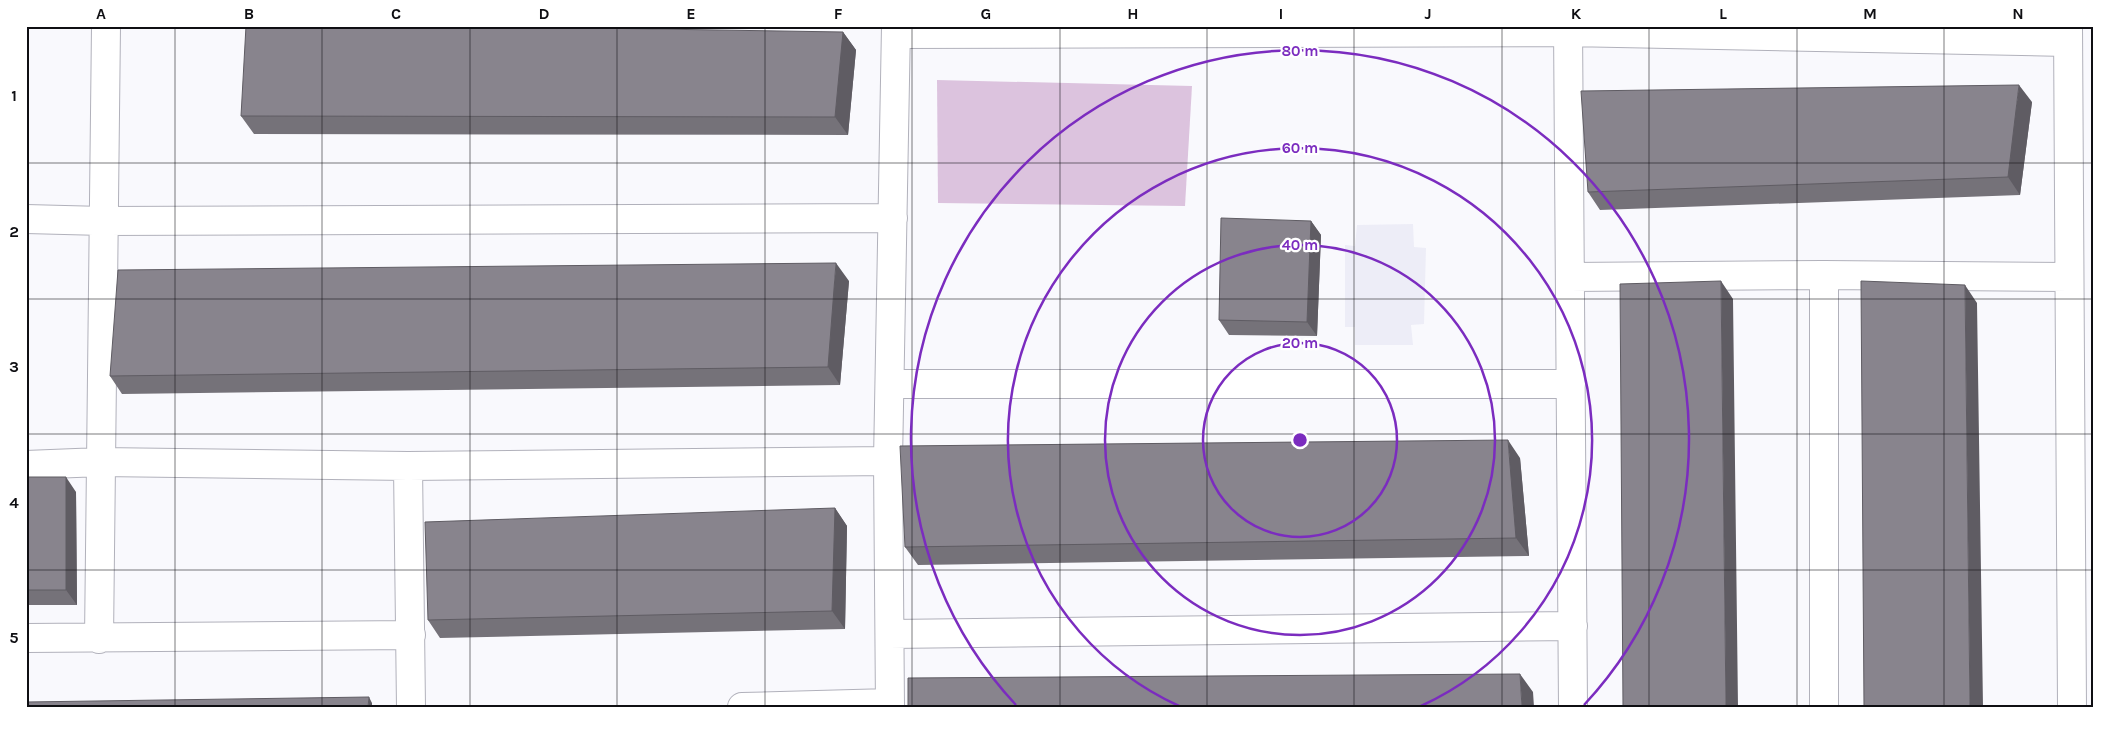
<svg xmlns="http://www.w3.org/2000/svg" width="2119" height="733" font-family="Karla,sans-serif">
  <style>
    .built { fill: #ededf7 }
    .green { fill: #dcc3de }
    .lines { fill: none; stroke-linecap: round; stroke-linejoin: round }
    .minor-casing { stroke: #b1b1bb; stroke-width: 30 }
    .minor { stroke: #fff; stroke-width: 28 }
    .wall { fill: #757279 }
    .shaded-wall { fill: #5f5c63 }
    .building { fill: #88848d; stroke: #5f5c63 }
    .grid { fill: none; stroke: #0f0f13; stroke-width: 1; stroke-opacity: 0.55 }
    .ring { fill: none; stroke: #7b2cbf; stroke-width: 2.5 }
    .centre { fill: #7b2cbf; stroke: #fff; stroke-width: 2.5 }
    .ring-label { font-size: 15px; text-anchor: middle; font-weight: bold; fill: #7b2cbf; stroke: #fff; stroke-width: 4.5; stroke-linejoin: round; paint-order: stroke }
    .neatline { fill: none; stroke: #0f0f13; stroke-width: 2 }
    .grid-label { font-size: 16px; text-anchor: middle; font-weight: bold; fill: #0f0f13 }
  </style>
  <rect width="100%" height="100%" fill="#f9f9fd"/>
  <path class="built" d="M1413 224 1414 247 1426 248 1424 324 1411 325 1413 345H1355V327H1345V245L1355 246 1357 225Z"/>
  <path class="green" d="M937 80 1192 86 1185 206 938 203Z"/>
  <g class="lines">
    <defs>
      <path id="minor" d="M1568 26 1573 707
        M2068 26 2072 707
        M896 34 1568 32 2067 42
        M26 219 103 221 893 218
        M1570 277 1824 275 2069 277
        M890 384H1571
        M26 465 101 462 408 466 888 461
        M408 466 411 707
        M890 634 1573 626
        M26 638 411 635
        M99 639 106 26
        M742 707 890 703
        M890 707 888 461 896 26
        M1824 707V275"/>
    </defs>
    <use href="#minor" class="minor-casing"/>
    <use href="#minor" class="minor"/>
  </g>
  <path class="wall" d="M843 32 856 50 848 135 254 134 241 116Z
    M2032 102 2020 195 1600 210 1588 192Z
    M1311 221 1321 235 1317 336 1229 335 1219 320Z
    M849 281 840 385 122 394 110 376Z
    M1520 458 1529 556 918 565 905 547Z
    M26 477 76 492 77 605H26Z
    M835 508 847 526 845 629 440 638 428 620Z"/>
  <path class="shaded-wall" d="M843 32 856 50 848 135 835 117Z
    M2019 85 2032 102 2020 195 2008 177Z
    M1311 221 1321 235 1317 336 1307 322Z
    M836 263 849 281 840 385 828 367Z
    M1721 281 1733 299 1738 707H1726Z
    M1965 285 1977 303 1983 707H1970Z
    M1508 440 1520 458 1529 556 1516 538Z
    M66 477 76 492 77 605 66 590Z
    M835 508 847 526 845 629 832 611Z
    M1520 674 1533 692 1534 707H1522Z
    M369 697 372 703V707H368Z"/>
  <path class="building" d="M246 26H464L843 32 835 117 241 116Z
    M2019 85 2008 177 1588 192 1581 91Z
    M1221 218 1311 221 1307 322 1219 320Z
    M836 263 828 367 110 376 118 270Z
    M1721 281 1726 707H1623L1620 284Z
    M1861 281 1965 285 1970 707H1864Z
    M1508 440 1516 538 905 547 900 446Z
    M26 477H66V590H26Z
    M835 508 832 611 428 620 425 522Z
    M1520 674 1522 707H908V678Z
    M369 697 368 707H26V702Z"/>
  <path class="grid" d="M175 26V707M322 26V707M470 26V707M617 26V707M765 26V707M912 26V707M1060 26V707M1207 26V707M1354 26V707M1502 26V707M1649 26V707M1797 26V707M1944 26V707M26 163H2093M26 299H2093M26 434H2093M26 570H2093"/>
  <g class="ring">
    <circle cx="1300" cy="440" r="97"/>
    <circle cx="1300" cy="440" r="195"/>
    <path d="M1179 706A292 292 0 1 1 1421 706"/>
    <path d="M1016 705A389 389 0 1 1 1584 705"/>
  </g>
  <circle cx="1300" cy="440" r="8" class="centre"/>
  <g class="ring-label">
    <text x="1300" y="56">80 m</text>
    <text x="1300" y="153">60 m</text>
    <text x="1300" y="250">40 m</text>
    <text x="1300" y="348">20 m</text>
  </g>
  <rect width="2119" height="733" fill="none" stroke="#ffffff" stroke-width="55"/>
  <rect x="28" y="28" width="2064" height="678" class="neatline"/>
  <g class="grid-label">
    <text x="101" y="19">A</text>
    <text x="249" y="19">B</text>
    <text x="396" y="19">C</text>
    <text x="544" y="19">D</text>
    <text x="691" y="19">E</text>
    <text x="838" y="19">F</text>
    <text x="986" y="19">G</text>
    <text x="1133" y="19">H</text>
    <text x="1281" y="19">I</text>
    <text x="1428" y="19">J</text>
    <text x="1576" y="19">K</text>
    <text x="1723" y="19">L</text>
    <text x="1870" y="19">M</text>
    <text x="2018" y="19">N</text>
    <text x="14" y="101">1</text>
    <text x="14" y="237">2</text>
    <text x="14" y="372">3</text>
    <text x="14" y="508">4</text>
    <text x="14" y="643">5</text>
  </g>
</svg>
